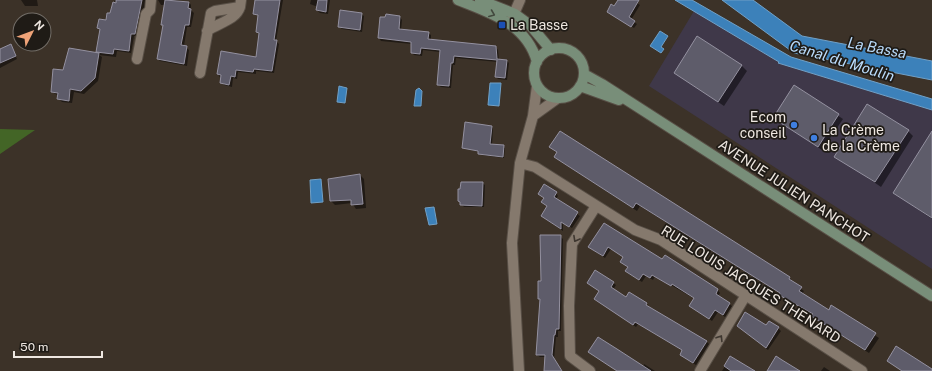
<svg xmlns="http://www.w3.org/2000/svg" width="932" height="371" font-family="'Public Sans',sans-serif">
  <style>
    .industrial { fill: #3f3849 }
    .green { fill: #436526 }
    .water { fill: #3c81ba; stroke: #71a0c6 }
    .shadow { fill: #0007 }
    .building { fill: #5e5c6a; stroke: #9491a0 }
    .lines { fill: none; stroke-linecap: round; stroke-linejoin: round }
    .minor-casing { stroke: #584f46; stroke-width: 12 }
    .secondary-casing { stroke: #584f46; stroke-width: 12 }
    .minor { stroke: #85796d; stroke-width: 10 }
    .secondary { stroke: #788e79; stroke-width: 10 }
    .oneway { stroke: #43493e }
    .oneway2 { stroke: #3e3730 }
    .transit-dot { fill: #1a4fb4; stroke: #1f1b16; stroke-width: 1.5 }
    .shop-dot { fill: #3f7fe0; stroke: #1f1b16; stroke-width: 1.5 }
    .labels { text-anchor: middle; stroke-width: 3.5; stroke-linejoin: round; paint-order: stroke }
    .poi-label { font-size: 14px; fill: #eee7e1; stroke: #1f1b16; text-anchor: start }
    .street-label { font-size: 14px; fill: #eee7e1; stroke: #1f1b16 }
    .water-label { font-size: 15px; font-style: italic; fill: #b9dbfb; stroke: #1f1b16 }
  </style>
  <rect width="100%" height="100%" fill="#3c3228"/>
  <path class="industrial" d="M694 11 779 62V63L932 110V269L649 86Z"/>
  <path class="green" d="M0 129 35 130 0 154Z"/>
  <path class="water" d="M675 0H692L791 57 932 99V110L778 63 779 62Z
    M722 0H753L802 36 932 61V80L794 53Z
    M660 31 668 36 661 47 664 49 661 53 650 46Z
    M490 83H501L499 106 488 105Z
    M339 86 347 88 345 103 337 102Z
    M419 88 422 91 421 106H414L416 90Z
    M321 179 323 202 311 203 310 180Z
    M434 207 437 224 429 225 425 208Z"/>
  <path class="shadow" d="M21 0H37L38 6H25Z
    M115 0H148L146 8H144L138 36H134L131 53 117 51 116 57 99 55 102 57 98 81 84 94 74 92 72 103 62 102 58 98 59 96 52 92 64 72 69 49 99 54 97 52 101 31 98 28 106 22Z
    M158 0H175L189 2 191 5V10L194 13 191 27H187L184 46 189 50 187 66 160 61 158 59 164 26 162 25 165 5H161Z
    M260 0H283L276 41 279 44 274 73 256 71V74L238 72 237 79 233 78 232 87 224 85 218 74 257 58 259 35 257 32Z
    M311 0H330L328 14 320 13 317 10 318 7 310 4Z
    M619 0H633L640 5 631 20 637 24 634 28 608 12 615 8Z
    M361 14 364 16 362 32 342 29 339 27Z
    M400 17 402 20 401 30 428 33 431 35V41L496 47 498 50 499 60 507 61 509 63 507 80 498 79 496 77 498 62 456 58 455 65H453L451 88 441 87 438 85 440 52 423 50 422 56 414 55 412 53V44L381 41 379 38 381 18Z
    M11 46 17 59 0 68V50Z
    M741 65 747 71 724 106 675 73Z
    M795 87 843 119 822 150 774 118Z
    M491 127 493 128 492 145 505 148 504 158 481 155 479 152 463 147Z
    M908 131 913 136 881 187 836 156Z
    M932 133V219L894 193Z
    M550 147 790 278 792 282 804 291 802 294 829 311 832 307 879 338 869 353 816 319 813 315 784 298 781 294 640 206 637 211 559 160 558 153Z
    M360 175 364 179 366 208 356 209 352 203 335 205 331 201 329 180Z
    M482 183 485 185 484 207H464L459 201Z
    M556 193 558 196 556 199 580 216 572 228 563 223V231L542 216 548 207 542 202 544 198 539 194Z
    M604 224 662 261 700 278 718 290 720 293 718 296 732 306 725 317 718 312 712 321 690 306 695 299 655 276 653 280 646 276 642 282 629 274 626 271 629 267 624 257 611 249 605 258 592 249Z
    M560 236 563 239 561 331H558V337H556L554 359 562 371H565H545L546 357H540L537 355 541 300 539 299 542 282Z
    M596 271 616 285 613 290 626 298 647 304 649 307 707 342 709 344 696 365 683 357 681 355 683 351 677 347 638 324 636 327 624 319 599 291 588 283Z
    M738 326 767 327 778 328 781 331 768 350Z
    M731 357 753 371H722Z
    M644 364 655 371H618L643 367Z
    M824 367 830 371H821Z"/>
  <path class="building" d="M116 0H142L135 34H131L129 51 114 49 113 54 96 52 100 29 97 28 99 19 106 20 107 13H110L113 2 116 3Z
    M165 0 189 2 188 8 191 9 189 25H185L181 45 187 46 184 64 157 59 163 25H161Z
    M255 0H280L274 40H277L272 71 254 69 253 72 236 70 235 77 231 76 229 85 220 83 221 75 217 74 221 51 256 57 259 33 256 32 258 15 253 14Z
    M318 0H327L326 12 316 10Z
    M618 0H639L629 17 635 21 631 27 607 12 611 4 614 6Z
    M340 10 362 13 360 30 338 27Z
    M386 14 400 16 399 29 429 32 428 39 496 46 497 59 507 60 505 78 495 77 497 60 454 56 453 63H451L449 86 437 85 440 50 421 48 420 54 411 53V42L378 38 380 17H385Z
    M697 36 742 65 718 102 674 73Z
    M11 44 16 56 0 63V49Z
    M69 48 99 53 95 78 81 91 70 89 69 101 57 99 58 93 51 92 53 69 63 70Z
    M794 85 839 114 818 147 773 118Z
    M867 104 909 130 875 182 834 157Z
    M465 122 492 126 490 144 504 145 503 157 478 154V151L462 148Z
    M560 131 790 277 789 279 802 287 799 291 829 310 831 305 876 333 865 350 811 316 813 314 779 295 780 293 636 203 633 208 554 157 557 152 549 147Z
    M932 131V218L893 193Z
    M360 174 363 204 351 205V200L330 201 328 179Z
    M461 182H483L482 206 460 205V202L458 201V189H460Z
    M544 184 557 192 554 197 578 212 569 227 561 222V229L541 216 547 206 541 202 544 198 538 194Z
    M604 223 662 259 665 255 718 289 716 294 730 303 723 315 715 310 709 319 689 306 694 298 672 284 671 286 652 275 650 278 643 274 639 280 625 271 628 267 620 262 623 257 608 247 603 256 588 247Z
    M540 235H561L559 329H556L555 335H554L552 355 562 371H544L545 355H536L540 299H538V281H541Z
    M595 270 614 282 611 287 626 297 629 292 647 303 646 305 707 341 693 363 680 355 682 350 635 322 633 325 594 299 599 291 587 283Z
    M745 312 766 325 769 321 779 327 766 348 737 326Z
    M598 337 617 349 651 371H617L588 352Z
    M896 346 932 369V371H902L887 361Z
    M730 356 755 371H731L724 366Z
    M776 356 782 360 800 371H767Z"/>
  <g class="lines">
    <defs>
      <path id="minor" d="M510 23 520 0
        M207 31C218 23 236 20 240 7
        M137 59 146 14 150 10 151 0
        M200 73 211 13 215 11 240 7 241 0
        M533 116 558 98
        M520 163 535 167 635 230 661 240 862 371
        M519 371 512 243 520 163 533 116 537 86
        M590 371 570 356 569 306 572 244 596 206
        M700 371 746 295"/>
      <path id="secondary" d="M458 0C491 13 527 24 537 62
        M480 0 515 14 530 25 551 50
        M534 73a25 25 0 1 1 50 0a25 25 0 1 1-50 0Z
        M584 74 602 84 932 296
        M580 86 619 100"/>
    </defs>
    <use href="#minor" class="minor-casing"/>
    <use href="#secondary" class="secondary-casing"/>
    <use href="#minor" class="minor"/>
    <use href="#secondary" class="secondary"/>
  </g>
  <defs><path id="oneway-chevron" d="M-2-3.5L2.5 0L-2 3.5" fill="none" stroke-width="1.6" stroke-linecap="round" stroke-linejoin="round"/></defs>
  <use class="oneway" href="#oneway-chevron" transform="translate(492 14) rotate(22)"/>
  <g class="oneway2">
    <use href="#oneway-chevron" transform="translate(576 239) rotate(119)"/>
    <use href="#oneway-chevron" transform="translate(720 338) rotate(-58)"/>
  </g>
  <rect class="transit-dot" x="498" y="21" width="8" height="8" rx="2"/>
  <g class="shop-dot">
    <circle cx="794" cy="125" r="4"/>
    <circle cx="814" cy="138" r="4"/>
  </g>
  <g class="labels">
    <g class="poi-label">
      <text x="510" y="30">La Basse</text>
      <text x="786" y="122" text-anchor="end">Ecom<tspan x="786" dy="16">conseil</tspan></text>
      <text x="822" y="135">La Crème<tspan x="822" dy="16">de la Crème</tspan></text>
    </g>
    <g class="street-label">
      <text transform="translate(794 191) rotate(33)" y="5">AVENUE JULIEN PANCHOT</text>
      <text transform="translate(751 284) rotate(32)" y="5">RUE LOUIS JACQUES THENARD</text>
    </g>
    <g class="water-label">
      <text transform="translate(877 48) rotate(11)" y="5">La Bassa</text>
      <text transform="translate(842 61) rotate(17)" y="5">Canal du Moulin</text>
    </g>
  </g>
  <g transform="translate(32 32) rotate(48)"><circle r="19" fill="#1f1b16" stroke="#726d67"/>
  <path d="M0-3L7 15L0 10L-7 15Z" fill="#efa378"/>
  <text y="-6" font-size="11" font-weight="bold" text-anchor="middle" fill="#eee7e1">N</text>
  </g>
  <path d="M14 351v6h88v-6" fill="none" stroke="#eee7e1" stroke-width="2"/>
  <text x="20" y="351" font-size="12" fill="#eee7e1" stroke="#1f1b16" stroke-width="3" paint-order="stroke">50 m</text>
</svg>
